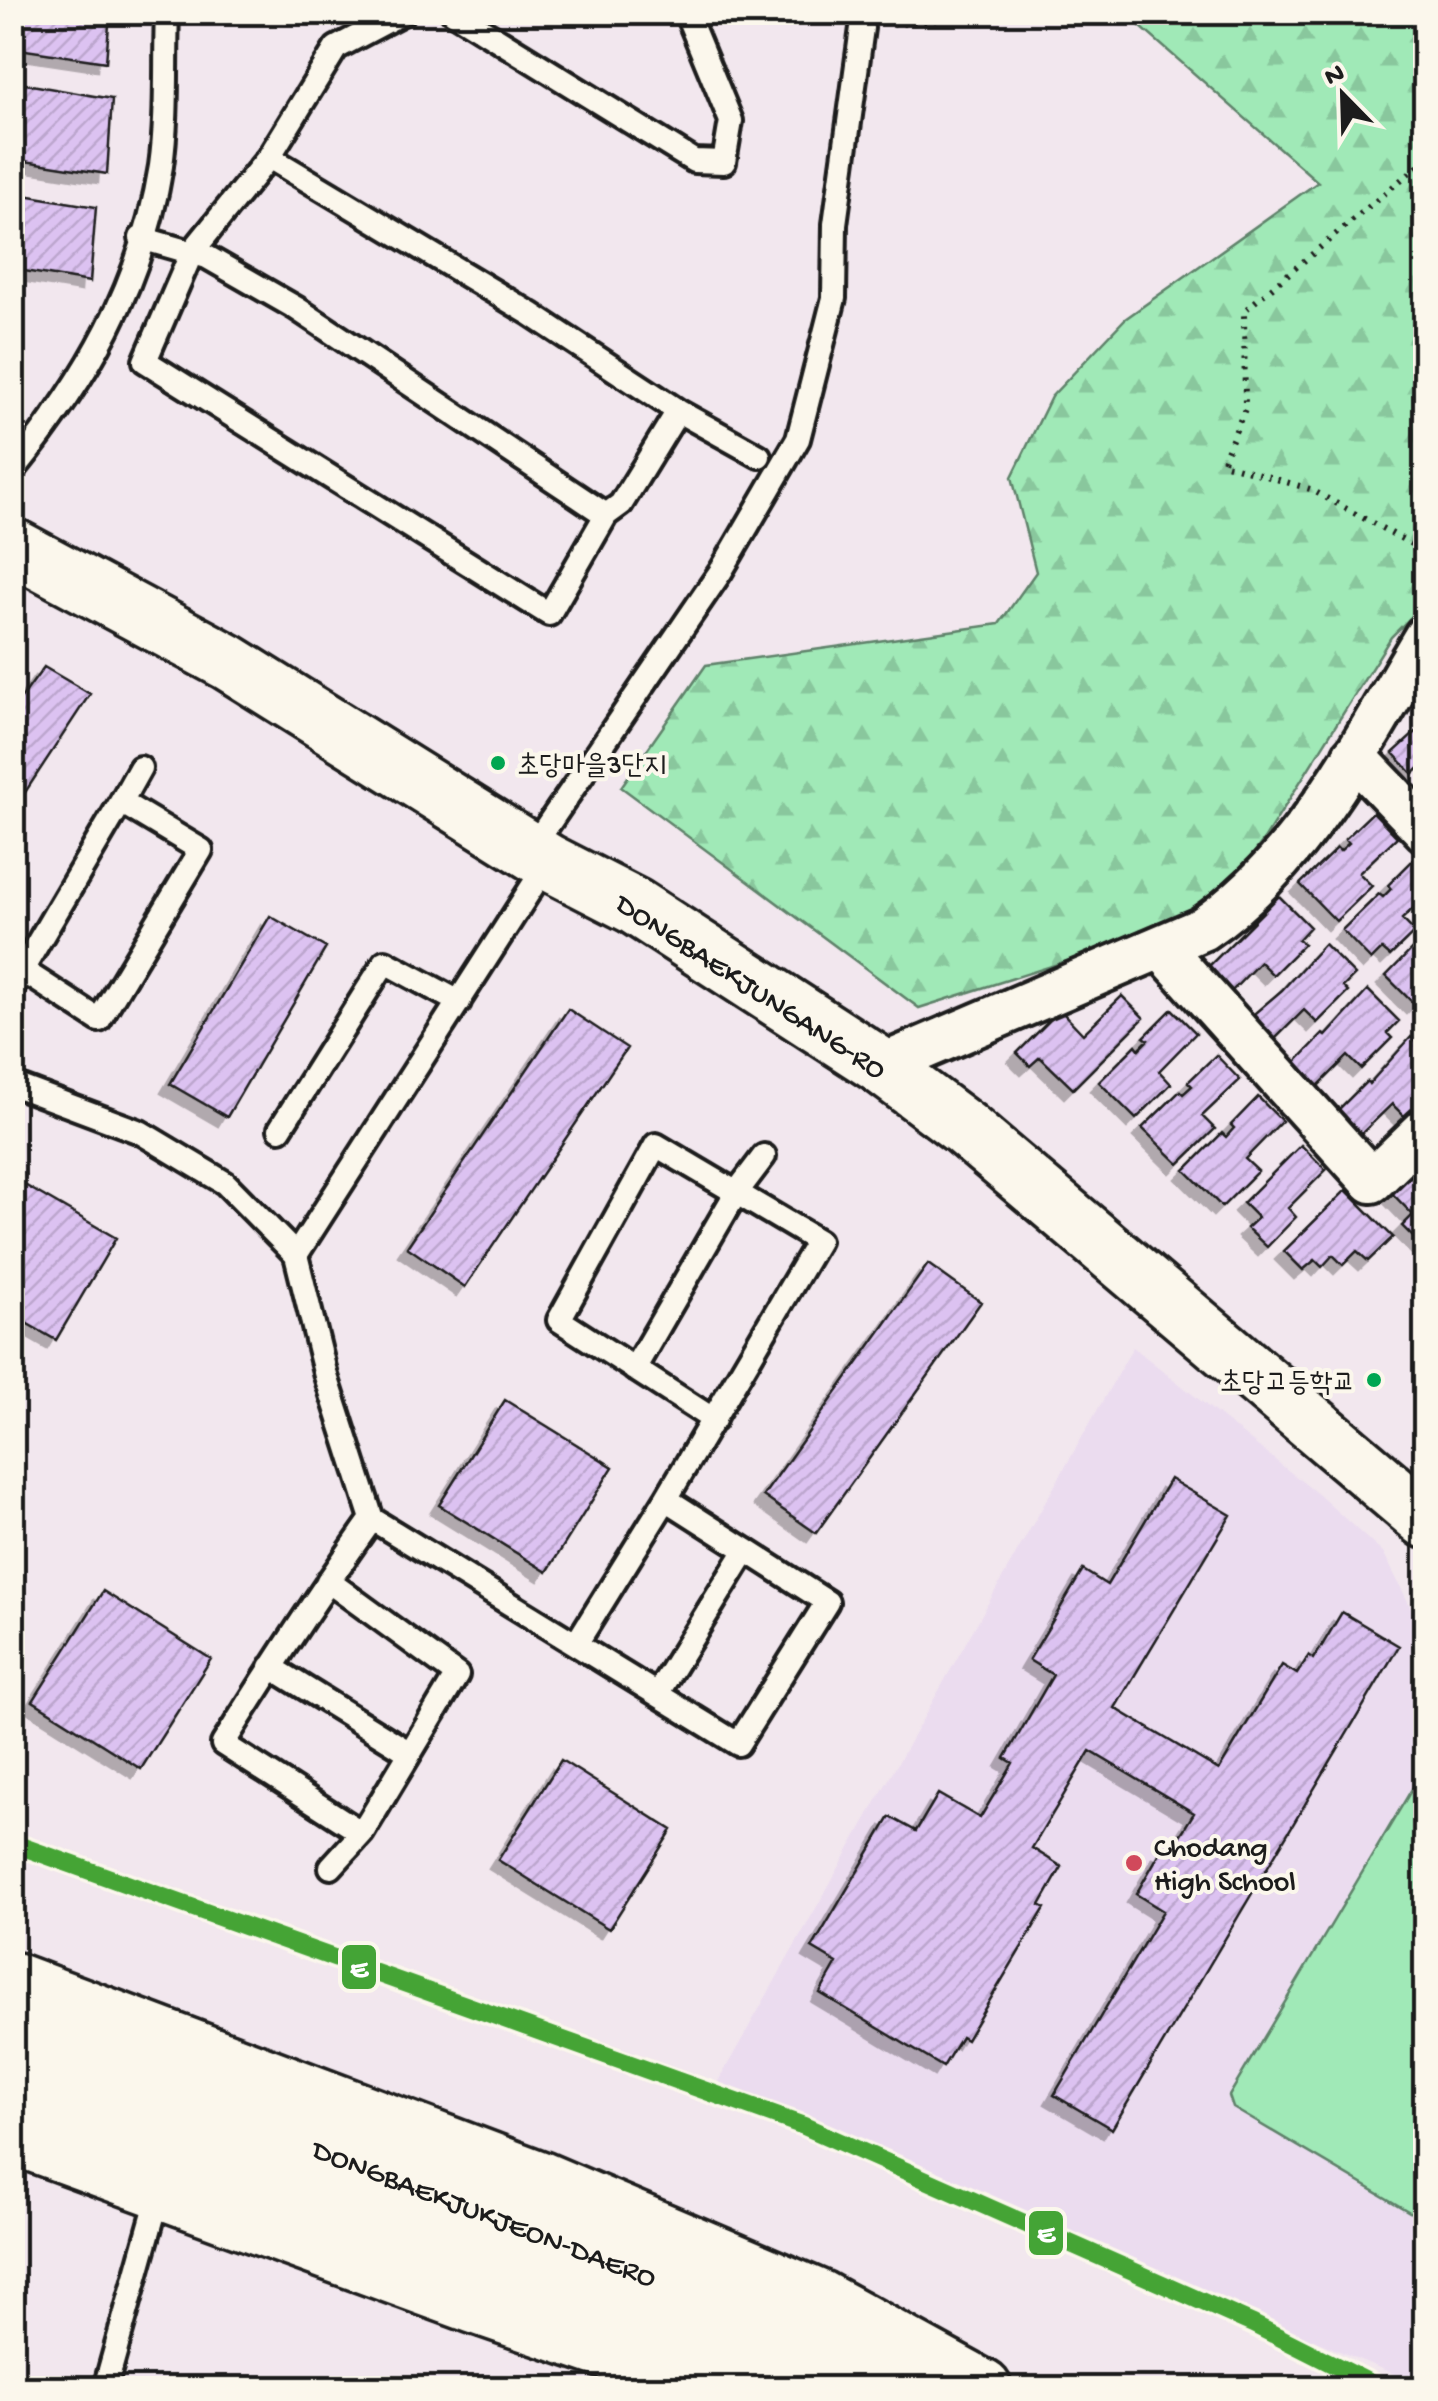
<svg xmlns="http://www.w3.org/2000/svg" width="1438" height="2401" font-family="'Gochi Hand','Poor Story',sans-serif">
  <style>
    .built { fill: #ebdcef }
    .grass { fill: #a0e9b7; stroke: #5e826a; stroke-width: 2.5 }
    .forest { fill: url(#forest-firs); stroke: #5e826a; stroke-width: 2.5 }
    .building { fill: url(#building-hatch); stroke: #1c1c1c; stroke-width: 2.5; filter: url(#shadow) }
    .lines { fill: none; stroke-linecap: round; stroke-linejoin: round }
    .service-casing { stroke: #1c1c1c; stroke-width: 30 }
    .minor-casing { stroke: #1c1c1c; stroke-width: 50 }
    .tertiary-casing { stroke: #1c1c1c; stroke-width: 62 }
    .secondary-casing { stroke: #1c1c1c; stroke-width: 62 }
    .path { stroke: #1c1c1c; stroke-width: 6; stroke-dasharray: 2.5 8; stroke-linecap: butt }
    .service { stroke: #fbf7ec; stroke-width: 22 }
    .minor { stroke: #fbf7ec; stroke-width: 42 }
    .tertiary { stroke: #fbf7ec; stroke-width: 55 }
    .secondary { stroke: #fbf7ec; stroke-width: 55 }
    .rail-1-casing { stroke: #fbf7ec; stroke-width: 25 }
    .rail-1 { stroke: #44a436; stroke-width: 18 }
    .bus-dot { fill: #00a651; stroke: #fbf7ec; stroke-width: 4 }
    .poi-dot { fill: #d1495b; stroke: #fbf7ec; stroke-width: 4 }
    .labels { text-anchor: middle; stroke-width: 8; stroke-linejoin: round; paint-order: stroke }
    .bus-label { font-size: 28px; fill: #1c1c1c; stroke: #fbf7ec; text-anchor: start }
    .street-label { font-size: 30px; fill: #1c1c1c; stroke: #fbf7ec }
    .poi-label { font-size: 30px; fill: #1c1c1c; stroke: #fbf7ec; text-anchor: start }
    .line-badge { stroke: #fbf7ec; stroke-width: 4 }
    .badge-label { font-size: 28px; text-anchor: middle; font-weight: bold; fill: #fff }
  </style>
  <defs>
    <pattern id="forest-firs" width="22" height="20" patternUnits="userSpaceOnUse" patternTransform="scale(2.5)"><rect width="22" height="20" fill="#a0e9b7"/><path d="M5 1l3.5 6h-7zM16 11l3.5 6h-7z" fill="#89c79d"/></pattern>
    <pattern id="building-hatch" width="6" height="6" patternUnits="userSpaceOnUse" patternTransform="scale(2.5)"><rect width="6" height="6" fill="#dcc2f1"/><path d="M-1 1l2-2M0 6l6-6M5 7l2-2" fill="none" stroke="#bca6ce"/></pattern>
    <filter id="shadow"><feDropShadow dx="-9" dy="9" stdDeviation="0" flood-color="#0004"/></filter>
  </defs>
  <rect width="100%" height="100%" fill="#f2e7ee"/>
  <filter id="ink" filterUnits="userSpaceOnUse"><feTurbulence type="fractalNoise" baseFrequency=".01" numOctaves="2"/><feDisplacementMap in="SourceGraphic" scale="20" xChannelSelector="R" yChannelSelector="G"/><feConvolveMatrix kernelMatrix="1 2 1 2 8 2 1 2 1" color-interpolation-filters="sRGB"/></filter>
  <g filter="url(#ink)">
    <path class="built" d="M1133 1347 1319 1495 1384 1554 1426 1638V2366L1415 2383 715 2087Z"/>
    <path class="grass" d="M1425 1767V2221L1233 2108 1229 2096Z"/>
    <path class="forest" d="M1125 13H1425V603L1391 637 1265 838 1236 877 1196 914 1102 950 919 1008 621 787 706 665 999 624 1036 572 1012 477 1051 397 1125 319 1318 182Z"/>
    <path class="building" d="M13 12H110L106 62 12 48Z
      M20 83 112 99 107 174 12 159Z
      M12 193 96 207 90 282 12 269Z
      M44 667 90 694 12 812V711Z
      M1426 723V762L1413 774 1393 753Z
      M1373 812 1397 837 1359 873 1372 886 1336 921 1300 884 1337 848 1340 851 1349 843 1345 839Z
      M1415 858 1426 869V896L1402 919 1415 932 1390 956 1382 949 1371 960 1342 930 1379 894 1383 897 1391 889 1388 885Z
      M1279 896 1310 927 1298 940 1304 944 1273 975 1260 962 1229 994 1205 970Z
      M270 916 326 948 227 1117 170 1084Z
      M1422 939 1426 994 1415 1005 1386 976Z
      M1324 944 1355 975 1343 987 1348 992 1317 1023 1304 1010 1273 1041 1249 1018 1282 990Z
      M1368 990 1399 1021 1387 1033 1392 1038 1361 1069 1348 1056 1317 1087 1294 1064 1323 1034 1326 1036Z
      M1122 996 1144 1018 1073 1089 1040 1057 1030 1066 1017 1053 1060 1010 1083 1034Z
      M568 1009 627 1048 465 1287 407 1247Z
      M1172 1009 1196 1033 1159 1071 1171 1084 1136 1119 1099 1082 1136 1045 1139 1049 1148 1040 1144 1037Z
      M1411 1037 1426 1052V1096L1404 1116 1392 1104 1360 1135 1337 1111 1367 1081 1369 1084Z
      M1216 1055 1240 1080 1202 1116 1215 1129 1179 1164 1142 1128 1180 1091 1183 1094 1192 1086 1188 1082Z
      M1258 1097 1282 1121 1245 1159 1258 1171 1222 1207 1185 1170 1222 1133 1226 1137 1234 1128 1231 1125Z
      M1301 1145 1326 1170 1288 1208 1296 1217 1267 1247 1247 1228 1258 1218 1243 1203Z
      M1408 1162 1426 1180V1250L1402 1226 1413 1215 1384 1185Z
      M16 1180 116 1238 56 1340 12 1315Z
      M1346 1190 1393 1237 1368 1261 1357 1251 1343 1265 1333 1255 1322 1267 1315 1260 1303 1270 1284 1251Z
      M928 1264 981 1302 816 1533 763 1496Z
      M505 1400 613 1467 547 1572 439 1505Z
      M1170 1479 1231 1515 1115 1708 1219 1770 1282 1665 1297 1674 1309 1655 1314 1659 1342 1612 1399 1646 1112 2129 1054 2095 1163 1911 1136 1894 1162 1849 1169 1853 1194 1813 1090 1751 1032 1848 1062 1867 1040 1905 1045 1908 966 2040 961 2037 943 2067 820 1993 837 1963 812 1948 890 1817 916 1831 938 1794 980 1818 1013 1763 1005 1758 1053 1675 1029 1660 1083 1570 1107 1585Z
      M103 1591 211 1659 141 1769 33 1701Z
      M561 1760 672 1830 609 1929 498 1860Z"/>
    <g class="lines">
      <defs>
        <path id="service" d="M453 12 694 161 724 162 731 121 686 12
          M269 157 336 48 404 12
          M141 238 207 257 296 308 606 515 549 614 145 361 192 252 269 157 531 314 678 411 621 504 606 515
          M678 411 759 456
          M12 472C87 379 142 286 161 166 168 116 165 63 167 12
          M121 802 140 768
          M530 851 721 571 798 439 834 298 835 224 862 28
          M548 862 296 1255 326 1376 372 1519 738 1744 827 1602 666 1499 818 1241 656 1145 559 1320 714 1420
          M12 989 22 970 121 802 201 850 99 1020 22 970
          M12 1084 140 1132 225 1183 296 1255
          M280 1129 385 962 459 1002
          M634 1369 736 1193 764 1156
          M328 1581 457 1675 362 1833 223 1744C271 1667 320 1592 372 1519
          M576 1644 666 1499
          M271 1667 410 1753
          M657 1694 746 1550
          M331 1867 362 1833
          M105 2388 160 2191"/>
        <path id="minor" d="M1354 756 1426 831
          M1161 947 1372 1181 1426 1129
          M881 1066 1202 929C1305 860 1363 741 1426 636"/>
        <path id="tertiary" d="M12 546 228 662 548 862 634 906 881 1066 964 1128 1426 1520"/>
        <path id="secondary" d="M12 1980 542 2180 819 2298 983 2388
          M12 2034 879 2361
          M12 2083 791 2371 824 2388
          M12 2136 473 2305 716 2388"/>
      </defs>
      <use href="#service" class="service-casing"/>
      <use href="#minor" class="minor-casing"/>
      <use href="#tertiary" class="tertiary-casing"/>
      <use href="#secondary" class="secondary-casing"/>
      <path class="path" d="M892 25 1005 12
        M1426 159 1244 311 1245 409 1222 463 1310 489 1426 552"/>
      <use href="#service" class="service"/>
      <use href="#minor" class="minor"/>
      <use href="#tertiary" class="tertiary"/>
      <use href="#secondary" class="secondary"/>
      <defs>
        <path id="rail-1" d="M12 1843 804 2126 1253 2324 1380 2388"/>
      </defs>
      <use href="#rail-1" class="rail-1-casing"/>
      <use href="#rail-1" class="rail-1"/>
    </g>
  </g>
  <g class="bus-dot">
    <circle cx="498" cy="763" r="9"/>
    <circle cx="1374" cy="1380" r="9"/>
  </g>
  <circle class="poi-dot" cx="1134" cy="1863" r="10"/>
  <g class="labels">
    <g class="bus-label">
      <text x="517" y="773">초당마을3단지</text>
      <text x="1355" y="1390" text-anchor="end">초당고등학교</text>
    </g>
    <g class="street-label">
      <text transform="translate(752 985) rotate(33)" y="10">DONGBAEKJUNGANG-RO</text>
      <text transform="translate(485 2212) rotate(21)" y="10">DONGBAEKJUKJEON-DAERO</text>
    </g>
    <g class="poi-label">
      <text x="1154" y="1856">Chodang<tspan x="1154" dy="34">High School</tspan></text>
    </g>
  </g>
  <g class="line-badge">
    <rect x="340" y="1943" width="38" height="48" rx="10" fill="#44a436"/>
    <rect x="1027" y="2209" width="38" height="48" rx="10" fill="#44a436"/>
  </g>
  <g class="badge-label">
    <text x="359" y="1977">E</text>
    <text x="1046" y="2242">E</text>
  </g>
  <rect width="1438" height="2401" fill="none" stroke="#fbf7ec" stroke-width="50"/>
  <rect x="25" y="25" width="1388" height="2351" fill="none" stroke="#1c1c1c" stroke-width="4" filter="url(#ink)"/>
  <g transform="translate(1343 95) rotate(337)" stroke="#fbf7ec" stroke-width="8" paint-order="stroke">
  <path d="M0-8L18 38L0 25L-18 38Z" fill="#1c1c1c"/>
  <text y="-15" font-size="28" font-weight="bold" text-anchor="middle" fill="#1c1c1c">N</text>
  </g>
</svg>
